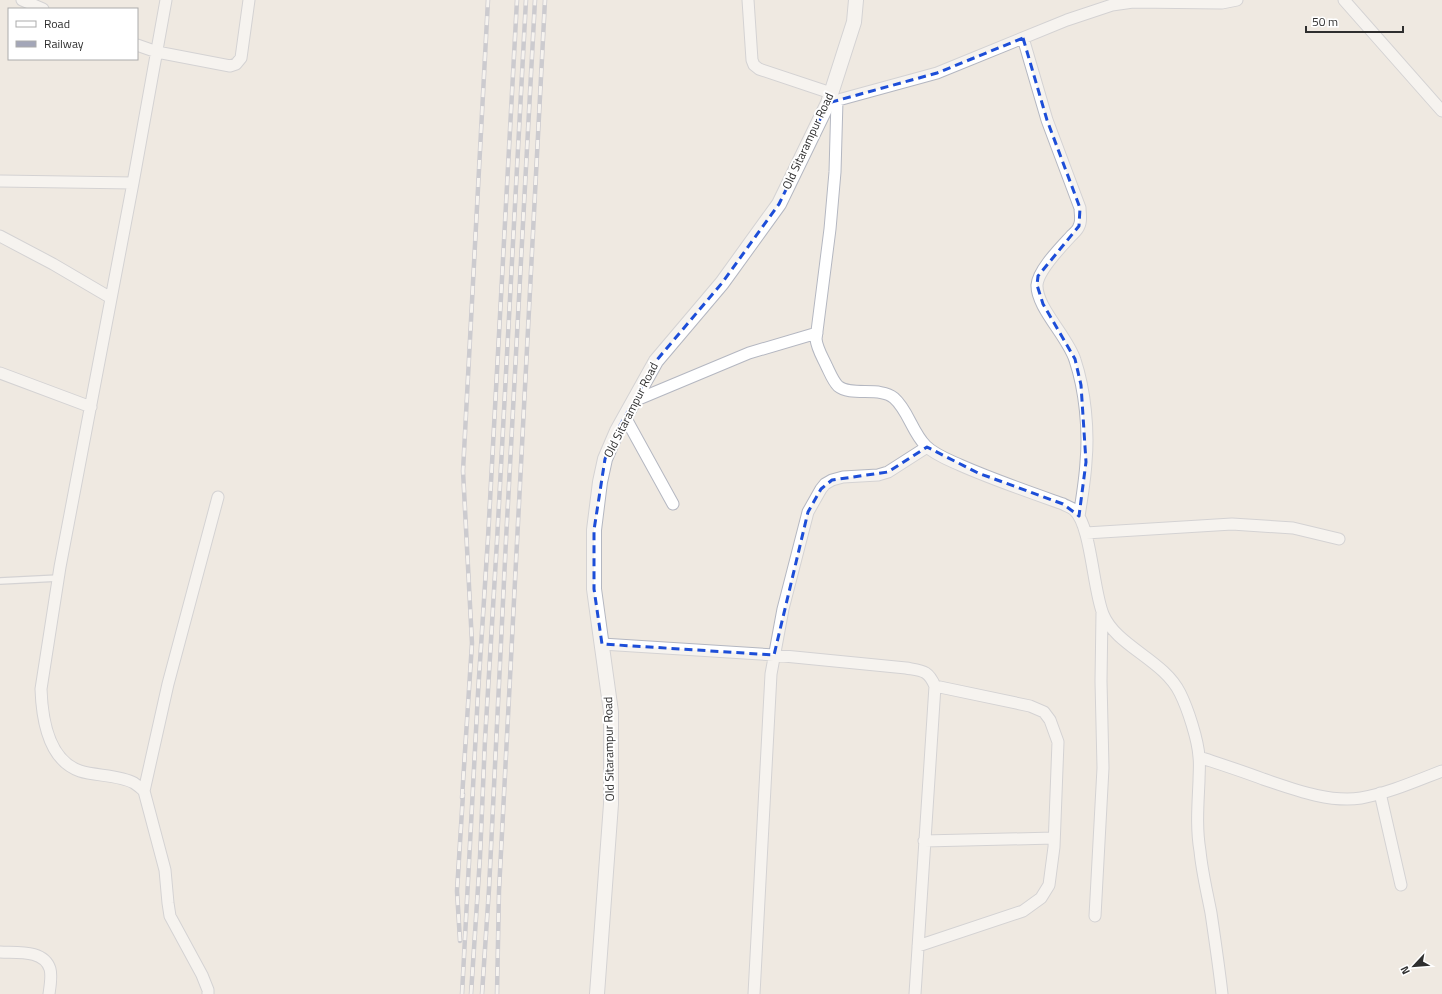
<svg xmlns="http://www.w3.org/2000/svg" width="1442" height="994" font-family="'Titillium Web',sans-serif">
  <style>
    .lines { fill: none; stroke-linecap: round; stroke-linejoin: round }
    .service-casing { stroke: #b4b7c1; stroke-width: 8 }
    .minor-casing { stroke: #b4b7c1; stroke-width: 13 }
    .tertiary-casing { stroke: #b4b7c1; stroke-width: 16 }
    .service { stroke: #fff; stroke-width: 5.5 }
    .minor { stroke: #fff; stroke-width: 11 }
    .tertiary { stroke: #fff; stroke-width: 14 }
    .rail-casing { stroke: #a3a6b8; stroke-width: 4.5 }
    .rail { stroke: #fff; stroke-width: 3; stroke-dasharray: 9; stroke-linecap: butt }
    .marked { fill: none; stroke: #1d4ed8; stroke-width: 3; stroke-dasharray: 8 5; stroke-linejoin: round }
    .labels { text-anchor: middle; stroke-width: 4; stroke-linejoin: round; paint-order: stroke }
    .street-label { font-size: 12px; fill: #2e2e2e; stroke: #fff }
  </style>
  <rect width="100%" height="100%" fill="#efe9e1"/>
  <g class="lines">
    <defs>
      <path id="service" d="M0 581 59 578"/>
      <path id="minor" d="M22 0 43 9
        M166 0 133 183 60 567 41 689C42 718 48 760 80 771 95 776 120 775 134 783 137 785 141 788 144 791L165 870 168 903 170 916 202 975 208 990V994
        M748 0 752 60 754 65 759 69 831 93
        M1344 0 1442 111
        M1023 38 1047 120 1080 208C1080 214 1082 221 1079 226 1078 230 1074 233 1071 236 1061 247 1038 270 1037 285 1036 307 1068 337 1075 360 1085 390 1089 430 1086 462 1085 480 1082 498 1079 516
        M137 45 157 52 230 66 236 64 241 58 249 0
        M837 100 835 172 830 229 816 339C817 349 823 358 827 367 830 373 833 381 838 386 851 397 880 386 894 398 908 410 912 432 926 446 935 455 949 460 960 465 994 480 1029 492 1063 504 1066 506 1071 507 1074 510 1091 524 1093 590 1103 614 1116 646 1164 660 1180 693 1188 709 1198 740 1199 757 1200 765 1199 773 1199 781 1198 804 1196 828 1200 851 1202 872 1207 892 1211 913 1215 940 1219 967 1222 994
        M831 102 937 73 1067 20 1112 5 1133 2 1222 3 1237 0
        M0 181 133 183
        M0 236 53 264 111 298
        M0 373 91 407
        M634 401 749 353 817 333
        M625 417 673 504
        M1086 533 1232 524 1293 528 1339 539
        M602 644 774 655 906 668C923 671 928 670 935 686L915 994
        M1199 757C1220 764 1242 771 1263 779 1293 789 1329 803 1361 798 1389 793 1416 781 1442 771
        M144 791 168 684 218 497
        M1380 793 1401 885
        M924 841 1054 838
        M1095 916 1103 768 1101 681 1102 613
        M918 946 1023 911 1041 898 1049 885 1054 847 1058 742 1050 720 1044 712 1030 706 935 686
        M0 952C16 953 44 949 50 969 52 976 50 987 49 994
        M754 994 771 674 783 609 808 512 821 489 825 484 832 480 843 477 878 475 888 472 927 447"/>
      <path id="tertiary" d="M597 994 611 804V712L594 589V530L600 482 605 459 617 431 656 361 722 283 779 204 828 103 854 22 856 0"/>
    </defs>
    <use href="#service" class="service-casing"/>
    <use href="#minor" class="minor-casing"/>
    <use href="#tertiary" class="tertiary-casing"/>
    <use href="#service" class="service"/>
    <use href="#minor" class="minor"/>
    <use href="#tertiary" class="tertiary"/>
    <defs>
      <path id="rail" d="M462 798 472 643 463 471 488 0
        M460 941 457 891 463 794
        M462 994 478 693 488 538 517 0
        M471 994 480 857 485 740 497 541 526 0
        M482 994 489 889 506 540 535 0
        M497 994 499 891 545 0"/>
    </defs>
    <use href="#rail" class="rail-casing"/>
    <use href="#rail" class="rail"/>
  </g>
  <path d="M0 0H1442V994H0ZM1023 38 1047 120 1080 208 1079 226 1038 276 1037 285 1043 304 1075 359 1081 385 1086 462 1079 516 1063 504 978 473 927 447 888 472 832 480 821 489 808 512 774 655 602 644 594 589V530L605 459 617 431 656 361 722 283 779 204 828 103 937 73Z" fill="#efe9e1" fill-opacity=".55" fill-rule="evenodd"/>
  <path class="marked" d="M1023 38 1047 120 1080 208 1079 226 1038 276 1037 285 1043 304 1075 359 1081 385 1086 462 1079 516 1063 504 978 473 927 447 888 472 832 480 821 489 808 512 774 655 602 644 594 589V530L605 459 617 431 656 361 722 283 779 204 828 103 937 73Z"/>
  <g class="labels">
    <g class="street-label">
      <text transform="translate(808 141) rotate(-65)" y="4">Old Sitarampur Road</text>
      <text transform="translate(631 410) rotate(-63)" y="4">Old Sitarampur Road</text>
      <text transform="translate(609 749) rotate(-91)" y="4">Old Sitarampur Road</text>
    </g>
  </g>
  <rect x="8" y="8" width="130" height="52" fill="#ffffff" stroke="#ababab"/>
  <rect x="16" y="21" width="20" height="6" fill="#ffffff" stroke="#ababab"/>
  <text x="44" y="28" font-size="12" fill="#2e2e2e">Road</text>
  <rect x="16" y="41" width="20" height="6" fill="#a3a6b8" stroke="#ababab"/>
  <text x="44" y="48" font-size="12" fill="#2e2e2e">Railway</text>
  <g transform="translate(1414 966) rotate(244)" stroke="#ffffff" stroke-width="3" paint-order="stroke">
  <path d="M0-3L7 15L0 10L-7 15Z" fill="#2e2e2e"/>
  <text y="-6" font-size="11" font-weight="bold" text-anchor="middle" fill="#2e2e2e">N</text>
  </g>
  <path d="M1306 26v6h97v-6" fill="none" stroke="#2e2e2e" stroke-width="2"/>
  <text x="1312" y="26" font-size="12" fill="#2e2e2e" stroke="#ffffff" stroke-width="3" paint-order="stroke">50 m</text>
</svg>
